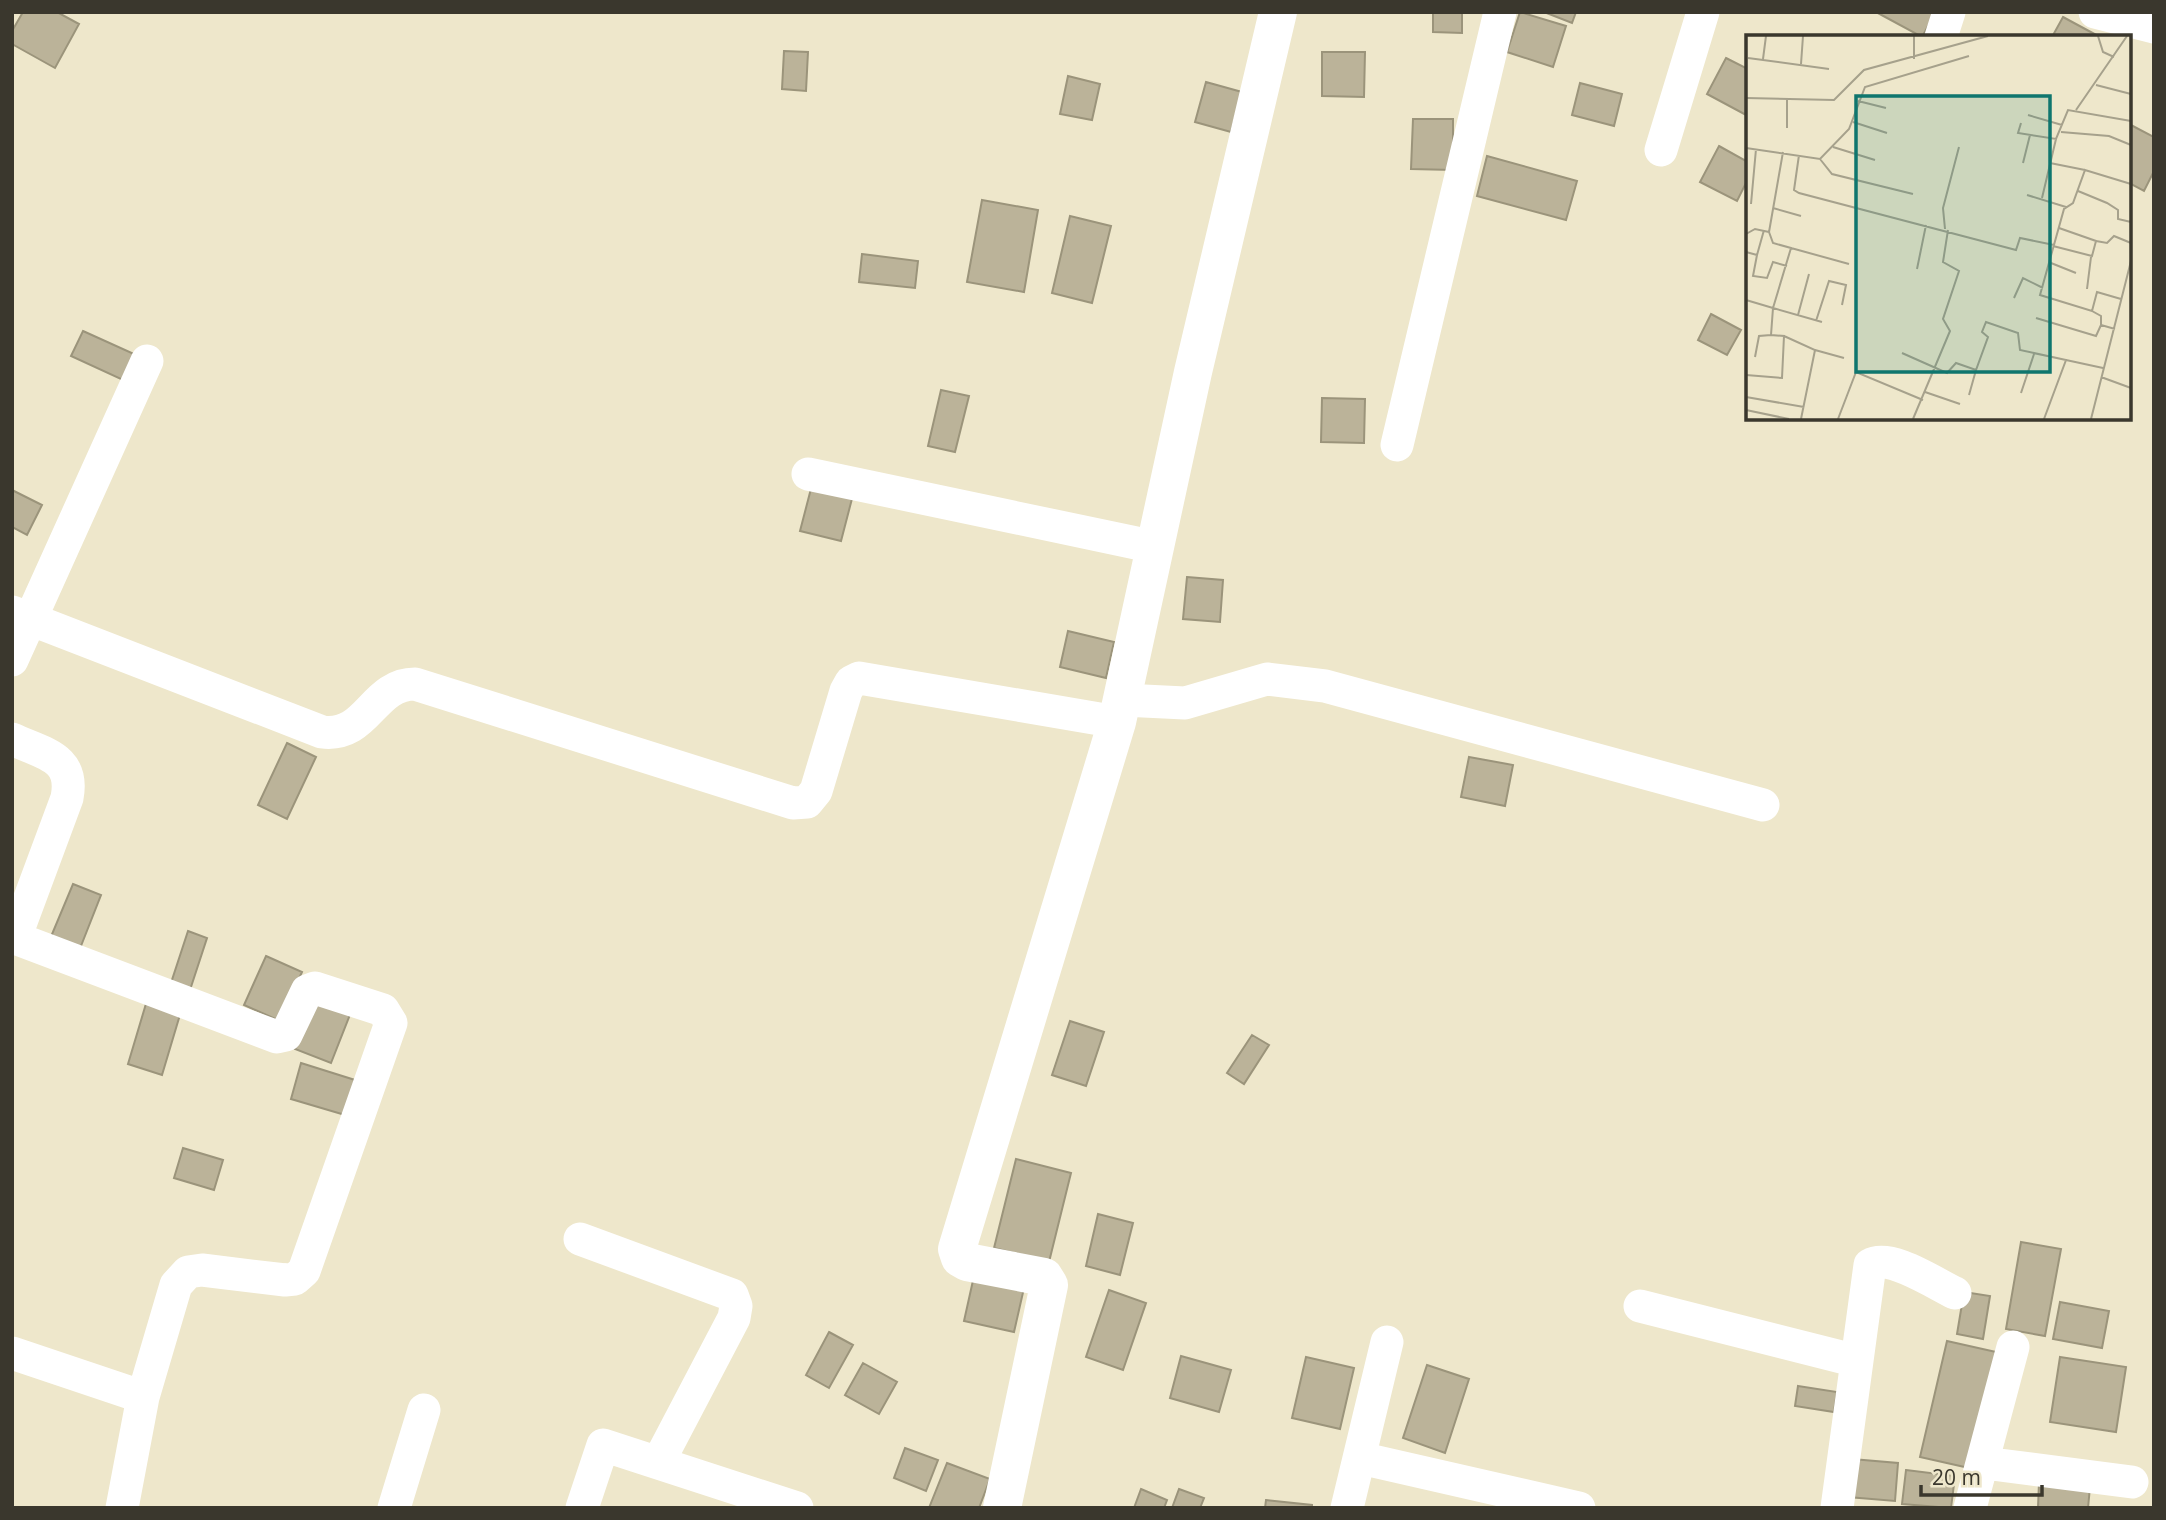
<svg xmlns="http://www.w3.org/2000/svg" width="2166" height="1520" font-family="'Open Sans',sans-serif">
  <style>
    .building { fill: #bbb399; stroke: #9b947b; stroke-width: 2 }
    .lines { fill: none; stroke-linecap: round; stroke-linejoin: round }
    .minor { stroke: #fff; stroke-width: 33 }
    .tertiary { stroke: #fff; stroke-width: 38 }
    .inset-road { fill: none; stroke: #a6a18c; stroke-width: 2 }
    .view { fill: #0f766e; fill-opacity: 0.15; stroke: #0f766e; stroke-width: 3.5 }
    .inset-edge { fill: none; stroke: #3a372d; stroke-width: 3.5 }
  </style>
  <rect width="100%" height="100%" fill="#eee7cb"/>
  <path class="building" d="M23 12H57L79 24 55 68 12 44V31Z
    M1433 12H1462V33L1433 32Z
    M1520 12 1566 26 1553 67 1507 52Z
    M1544 12H1576L1572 23Z
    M1876 12H1936L1922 37Z
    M2063 17 2100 37H2052Z
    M784 51 808 52 806 91 782 89Z
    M1322 52H1365L1364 97 1322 96Z
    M1726 58 1748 69V116L1707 94Z
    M1068 76 1100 84 1092 120 1060 114Z
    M1206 82 1242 92 1231 132 1195 122Z
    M1580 83 1622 94 1614 126 1572 115Z
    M1413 119H1453V170L1411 169Z
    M2129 124 2154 137V171L2144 191 2129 183Z
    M1719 146 1748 162V179L1737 201 1700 182Z
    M1487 156 1577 181 1566 220 1477 196Z
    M982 200 1038 210 1024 292 967 282Z
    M1070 216 1111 226 1092 303 1052 293Z
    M862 254 918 261 915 288 859 282Z
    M1711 314 1741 330 1727 355 1698 340Z
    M83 331 134 354 123 380 71 356Z
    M941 390 969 396 955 452 928 446Z
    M1322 398 1365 399 1364 443 1321 442Z
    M813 481 854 491 841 541 800 531Z
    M12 490 42 505 27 535 12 527Z
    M1187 577 1223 580 1220 622 1183 619Z
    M1068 631 1114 642 1106 678 1060 667Z
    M287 743 316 757 287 819 258 805Z
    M1469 757 1513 765 1505 806 1461 797Z
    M73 884 101 895 79 951 50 939Z
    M188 931 207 938 190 990 171 983Z
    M266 956 302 972 280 1021 244 1005Z
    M316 993 353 1007 331 1063 295 1049Z
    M148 997 182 1008 162 1075 128 1064Z
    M1070 1021 1104 1032 1086 1086 1052 1075Z
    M1252 1035 1269 1045 1244 1084 1227 1073Z
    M301 1063 355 1080 345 1115 291 1099Z
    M183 1148 223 1160 214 1190 174 1178Z
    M1016 1159 1071 1173 1049 1262 994 1248Z
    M1098 1214 1133 1223 1120 1275 1086 1266Z
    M2021 1242 2061 1249 2045 1336 2006 1329Z
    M974 1276 1024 1288 1014 1332 964 1321Z
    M1109 1290 1146 1303 1123 1370 1086 1357Z
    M1964 1292 1990 1296 1983 1339 1957 1334Z
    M2060 1302 2109 1311 2102 1348 2053 1339Z
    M829 1332 853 1345 829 1388 806 1375Z
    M1947 1341 2005 1354 1978 1470 1920 1457Z
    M1181 1356 1231 1370 1219 1412 1170 1398Z
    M1306 1357 1354 1368 1340 1429 1292 1418Z
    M2060 1357 2126 1367 2116 1432 2050 1422Z
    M863 1363 897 1382 879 1414 845 1395Z
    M1427 1365 1469 1379 1445 1453 1403 1438Z
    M1798 1386 1837 1392 1834 1412 1795 1406Z
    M905 1448 938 1460 926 1491 894 1478Z
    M1852 1459 1898 1463 1895 1501 1848 1497Z
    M947 1463 990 1479 979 1508H929Z
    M1906 1470 1955 1476 1951 1508 1902 1504Z
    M2039 1482 2090 1487 2088 1508H2038Z
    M1141 1489 1167 1500 1164 1508H1134Z
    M1179 1489 1204 1498 1200 1508H1172Z
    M1266 1500 1312 1505V1508H1265Z"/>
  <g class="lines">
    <path class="minor" d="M2095 12 2154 27
      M1941 37 1949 12
      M1661 150 1703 12
      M1397 445 1500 12
      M808 474 1155 547
      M12 612 322 732C368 738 372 684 415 684L793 803 807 802 816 791 846 691 851 682 859 678 1117 722
      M12 660 147 361
      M1123 700 1185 703 1267 679 1325 686 1763 805
      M12 739C44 754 75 757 67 798L15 938 277 1037 286 1035 307 991 315 988 383 1010 391 1023 304 1271 295 1279 285 1280 202 1270 188 1272 176 1285 143 1397 122 1508
      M580 1239 732 1295 736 1306 734 1318 659 1461
      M1640 1306 1857 1361
      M12 1353 143 1397
      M1360 1458 1579 1508
      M1984 1463 2132 1482
      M394 1508 424 1410
      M582 1508 603 1445 797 1508
      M1347 1508 1387 1342
      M1837 1508 1870 1265C1890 1253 1934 1283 1955 1293
      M1970 1508 2013 1347"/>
    <path class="tertiary" d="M1002 1508 1049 1285 1044 1277 967 1262 960 1258 957 1249 1117 722 1193 372 1278 12"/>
  </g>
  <g transform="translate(1746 35)">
    <rect width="385" height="385" fill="#eee7cb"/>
    <path class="inset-road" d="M168 1V24M352 1 357 17 368 22M0 17V43M2 23 83 34M17 24 20 1M55 29 57 1M350 50 385 59M0 63 88 65 118 35 242 1M112 66 140 73M330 75 381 1M282 80 316 90M107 87 141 98M275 88 272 98 310 104 322 75 385 86M41 93V65M315 97 363 101 385 110M87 112 129 125M0 113 74 124 103 94 119 52 223 21M37 117 23 197 27 208 45 213 27 273 76 287M53 120 48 155 53 158 270 215 274 203 308 210M74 124 86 139 167 159M277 128 284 100M304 128 339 135M332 156 361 168 372 175V184L385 187M281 160 320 172M296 163 310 104M5 169 10 114M27 173 55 181M199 194 197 173 213 112M0 199 9 194 23 197M350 206 361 208 368 201 385 208M307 211 346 221 350 206 313 193M45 213 103 229M0 217 11 220 7 241 21 243 27 227 41 231M11 220 18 195M305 228 330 238M171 234 180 190M341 254 345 222M268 263 277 243 297 253M375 264 351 257 346 276 294 260 318 174 327 168 339 135 385 149M0 265 27 273 25 300 38 301 36 343 0 340M346 276 355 281V290L369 294M52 280 63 239M290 283 350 301 355 290M70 286 83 246 100 250 96 270M38 301 69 315 55 384M69 315 98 323M156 318 201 338 210 328 230 335 242 302 236 297 240 287 272 298 274 315 320 325 298 384M9 322 13 301 25 300M320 325 357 333M355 342 385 353M179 357 214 369M275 358 288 319M223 360 230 335M0 362 58 372M0 375 43 384M92 384 110 337 177 365M167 384 204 296 197 284 213 236 197 227 202 195M345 384 385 226"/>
    <path class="view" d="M110 61H304V337H110Z"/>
    <rect width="385" height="385" class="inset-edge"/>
  </g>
  <rect width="2166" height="1520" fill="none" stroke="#3a372d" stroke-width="28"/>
  <path d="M1921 1485v10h121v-10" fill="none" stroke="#3a372d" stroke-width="3.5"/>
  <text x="1932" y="1485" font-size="21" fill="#3a372d" stroke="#eee7cb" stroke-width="5" paint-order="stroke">20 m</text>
</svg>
